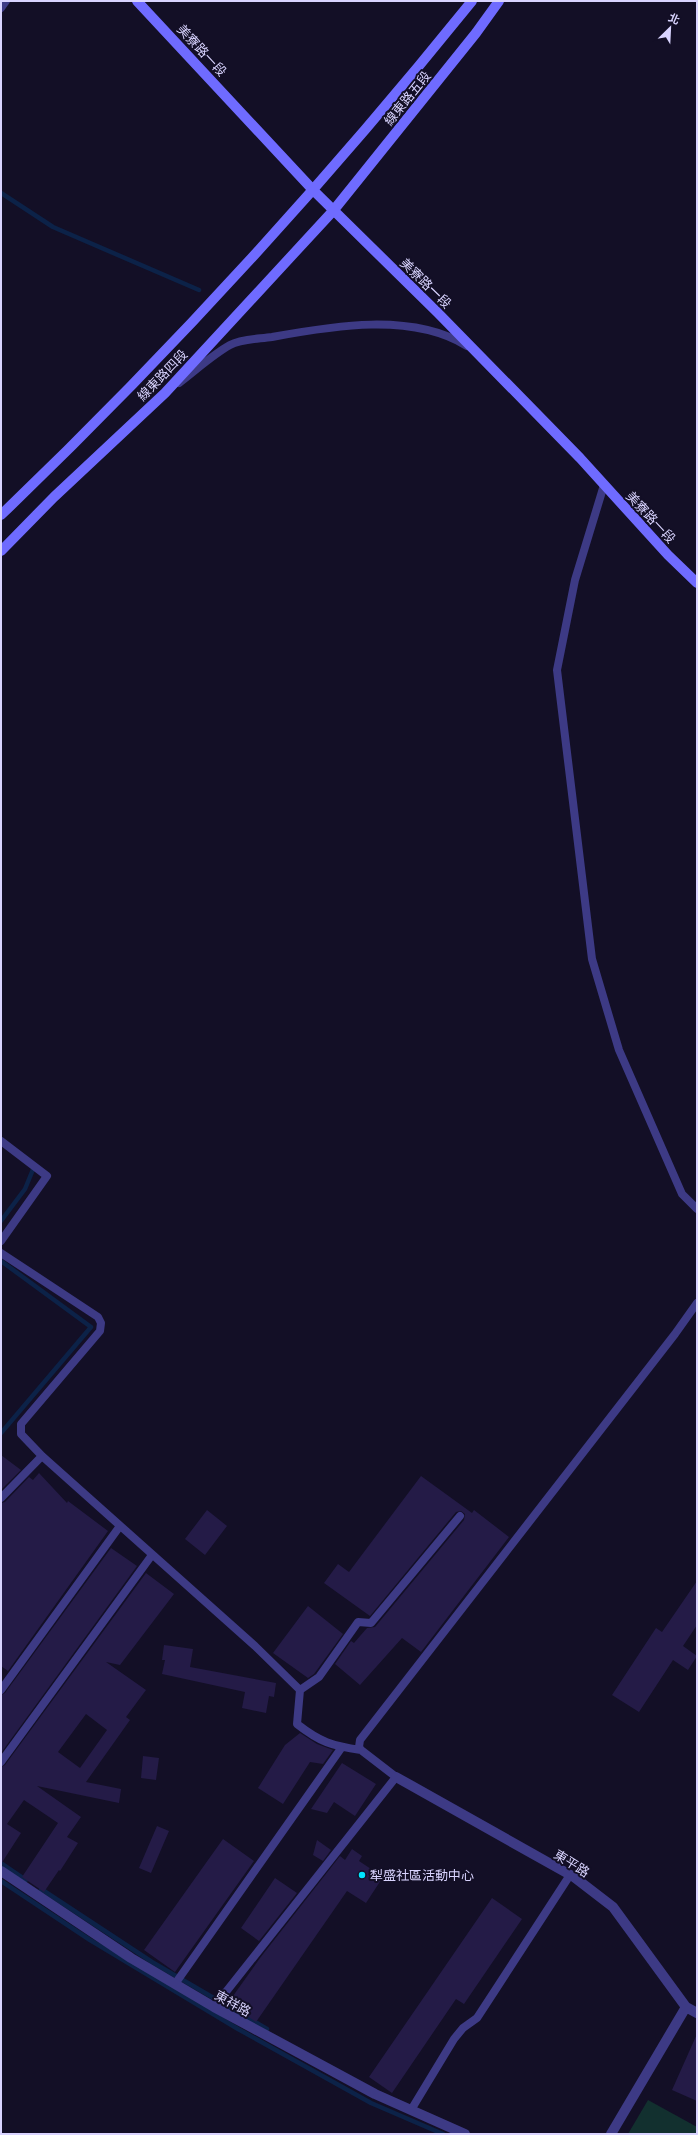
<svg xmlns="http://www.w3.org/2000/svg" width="698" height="2135" font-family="'Source Sans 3','Noto Sans TC',sans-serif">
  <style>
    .green { fill: #12302f }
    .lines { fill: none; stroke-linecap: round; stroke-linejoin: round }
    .stream { stroke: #0c2248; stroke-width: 4.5 }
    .building { fill: #241b47; fill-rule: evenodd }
    .lane { stroke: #3d3a85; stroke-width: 8 }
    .street { stroke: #3d3a85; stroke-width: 10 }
    .secondary { stroke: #6f6bff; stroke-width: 10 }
    .poi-dot { fill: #00e5ff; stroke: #130f26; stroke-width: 1.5 }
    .labels { text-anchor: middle; stroke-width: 4; stroke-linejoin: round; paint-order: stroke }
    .street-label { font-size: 13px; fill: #d9d4ff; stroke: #130f26 }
    .poi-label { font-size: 13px; fill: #d9d4ff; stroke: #130f26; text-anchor: start }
  </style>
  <rect width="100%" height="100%" fill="#130f26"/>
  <path class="green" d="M648 2100 697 2127V2134H628Z"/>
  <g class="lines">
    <path class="stream" d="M1 193 53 227 199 290
      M1 1221 25 1189 34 1167 32 1166
      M1 1261 91 1327 1 1433
      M1 1863 26 1880
      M1 1881 90 1940 238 2029 371 2103 443 2134
      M41 1889 152 1962 267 2029"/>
  </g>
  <path class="building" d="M1 1455 21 1470 1 1490Z
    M39 1473 67 1503 68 1501 108 1531 8 1671 1 1666V1503L5 1502 29 1477 33 1480Z
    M421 1476 472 1513 474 1510 509 1537 421 1652 402 1638 360 1685 335 1664 351 1641 354 1643 367 1628 375 1627 464 1520 465 1514 461 1511 456 1512 370 1616 324 1583 338 1564 349 1572Z
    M207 1510 227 1526 205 1555 185 1539Z
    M111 1548 137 1566 1 1753V1695L5 1693Z
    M146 1573 174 1594 120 1665 106 1662 146 1690 126 1717 130 1720 86 1782 121 1789 119 1803 37 1786 81 1817 67 1837 78 1843 60 1871 59 1870 44 1892 22 1877 58 1823 24 1800 7 1824 21 1833 1 1864V1767L5 1765ZM86 1714 107 1730 80 1768 58 1752Z
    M697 1581V1625L683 1646 697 1656 688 1670 673 1660 639 1712 612 1695 656 1628 662 1632Z
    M308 1606 343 1634 314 1674 308 1678 273 1653Z
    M164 1645 193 1649 190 1667 276 1683 274 1697 269 1696 266 1713 242 1708 245 1692 162 1674 165 1660H162Z
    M300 1733 317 1744 333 1750 323 1764 310 1762 283 1804 258 1788 285 1745Z
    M143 1756 159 1758 156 1780 141 1778Z
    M342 1763 376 1784 355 1816 334 1802 327 1813 311 1809Z
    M157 1826 169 1831 151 1873 139 1868Z
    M223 1839 254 1861 175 1972 144 1950Z
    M317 1840 331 1850 323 1861 313 1855Z
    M352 1849 362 1856 359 1861 383 1877 366 1903 347 1891 256 2022 228 2003 260 1958 340 1856 345 1860Z
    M275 1878 297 1893 259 1941 241 1928Z
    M492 1898 522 1919 464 2004 456 1999 392 2093 369 2077Z
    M697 2034V2101L672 2090Z"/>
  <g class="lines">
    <path class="lane" d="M1 8 6 1
      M179 383C195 371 212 355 230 345 241 339 259 339 272 337 332 326 412 312 467 346
      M604 485 575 580 557 670 592 959 619 1050 682 1194 697 1209
      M1 1141 47 1176 1 1241
      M1 1253 98 1317 101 1323 100 1331 21 1424V1434L42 1456 255 1646 300 1690 297 1724C320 1742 332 1746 361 1750
      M1 1498 42 1456
      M1 1690 120 1526
      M300 1690 319 1677 358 1622 371 1623 460 1516
      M1 1762 152 1555
      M175 1984 342 1747
      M214 2007 396 1777 361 1750 359 1747 360 1740 675 1334 697 1303
      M411 2110 454 2039 463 2028 477 2018 494 1992 570 1875"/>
    <path class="street" d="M396 1777 574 1877 613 1907 686 2007 697 2013
      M1 1871 131 1958 214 2007 375 2094 465 2134
      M611 2134 686 2007"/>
    <path class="secondary" d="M137 1 313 190 438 313 580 458 668 555 697 583
      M1 515C169 354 326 182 472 1
      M1 551 54 497 165 393 333 211 476 33 499 1"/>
  </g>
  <circle class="poi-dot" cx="362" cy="1875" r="4"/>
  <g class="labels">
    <g class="street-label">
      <text transform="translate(202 50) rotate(47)" y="5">美寮路一段</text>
      <text transform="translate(407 98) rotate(-51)" y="5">線東路五段</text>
      <text transform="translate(426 283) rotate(44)" y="5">美寮路一段</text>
      <text transform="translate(162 375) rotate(-46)" y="5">線東路四段</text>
      <text transform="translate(651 517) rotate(47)" y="5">美寮路一段</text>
      <text transform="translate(572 1863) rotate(32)" y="5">東平路</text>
      <text transform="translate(233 2003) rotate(29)" y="5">東祥路</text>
    </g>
    <g class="poi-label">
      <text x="370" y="1880">犁盛社區活動中心</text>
    </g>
  </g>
  <rect width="698" height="2135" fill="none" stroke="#d9d4ff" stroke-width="4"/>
  <g transform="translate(670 28) rotate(24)" stroke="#130f26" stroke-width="3" paint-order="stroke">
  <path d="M0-3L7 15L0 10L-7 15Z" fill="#d9d4ff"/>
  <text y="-6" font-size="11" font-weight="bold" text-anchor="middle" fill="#d9d4ff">北</text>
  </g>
</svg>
